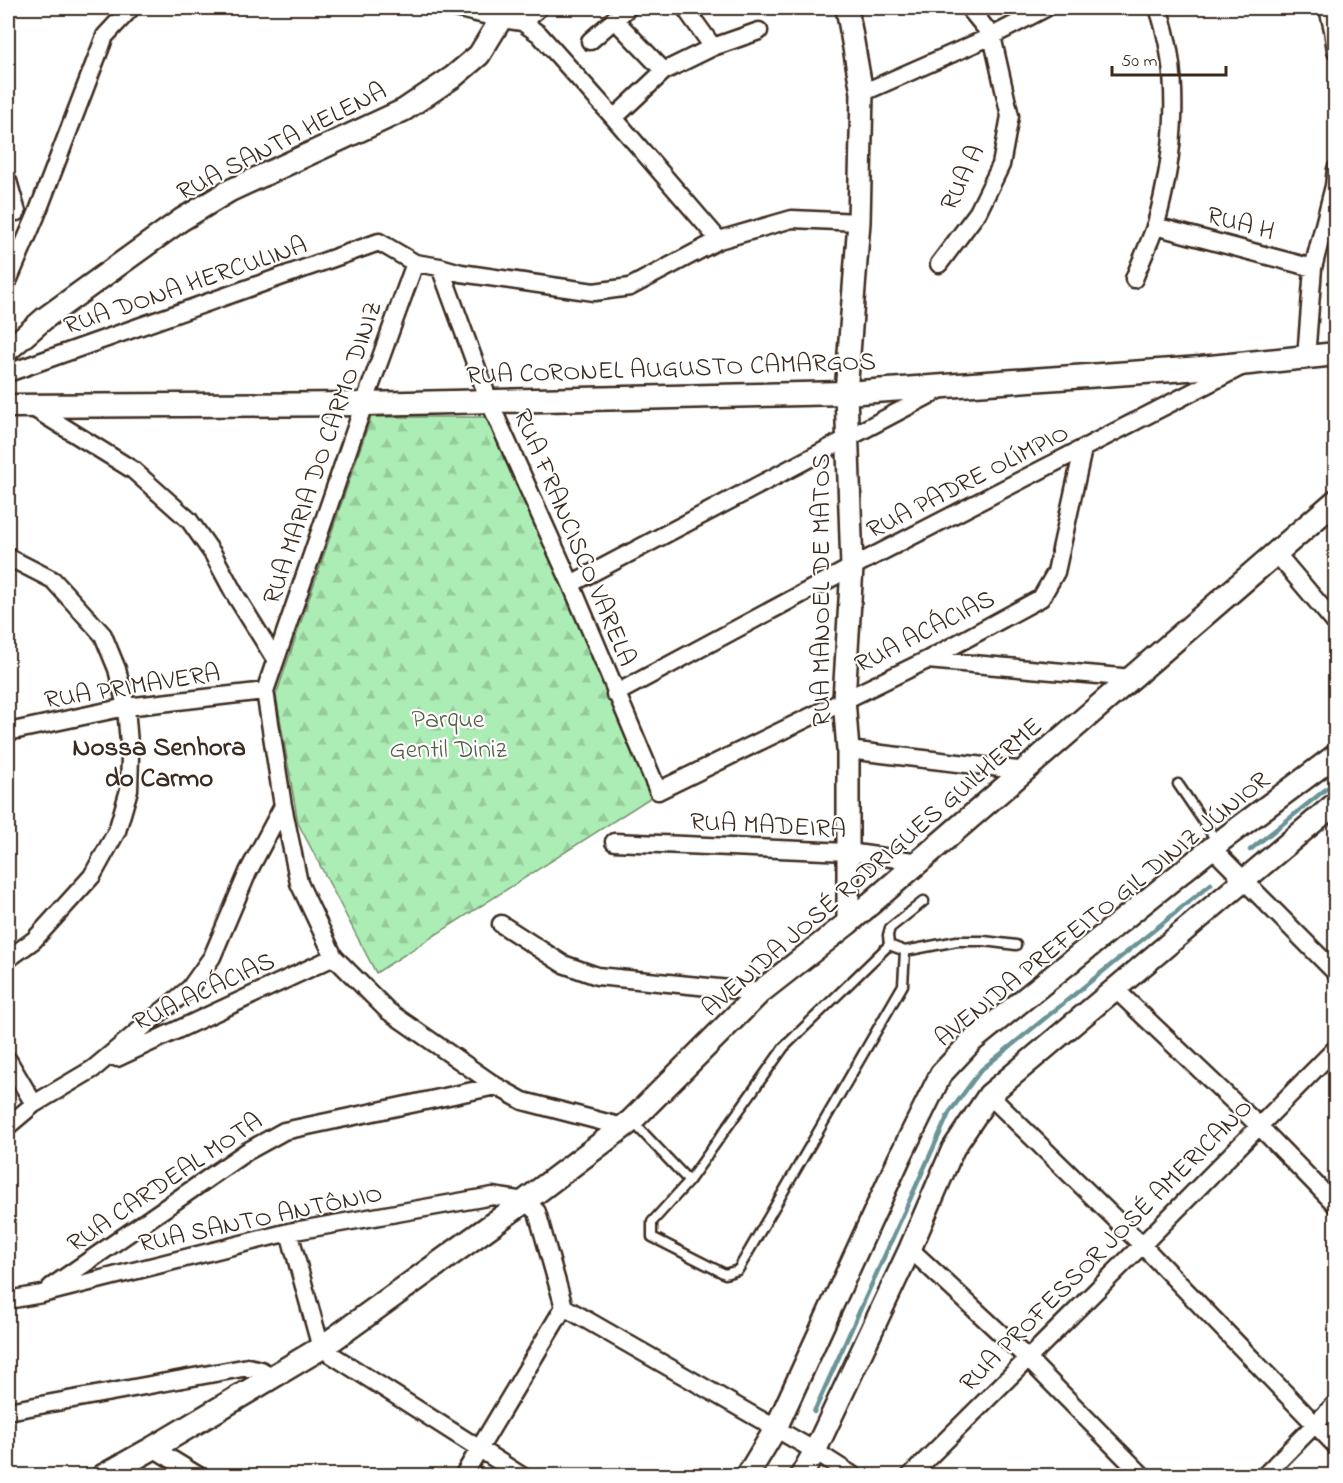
<svg xmlns="http://www.w3.org/2000/svg" width="1343" height="1483" font-family="'Indie Flower',sans-serif">
  <style>
    .forest { fill: url(#forest-firs); stroke: #748c6a; stroke-width: 1.5 }
    .lines { fill: none; stroke-linecap: round; stroke-linejoin: round }
    .stream { stroke: #6b9497; stroke-width: 4.5 }
    .service-casing { stroke: #3b2a1e; stroke-width: 13 }
    .minor-casing { stroke: #3b2a1e; stroke-width: 21 }
    .tertiary-casing { stroke: #3b2a1e; stroke-width: 26 }
    .secondary-casing { stroke: #3b2a1e; stroke-width: 27 }
    .service { stroke: #fff; stroke-width: 8 }
    .minor { stroke: #fff; stroke-width: 16 }
    .tertiary { stroke: #fff; stroke-width: 21 }
    .secondary { stroke: #fff; stroke-width: 22 }
    .labels { text-anchor: middle; stroke-width: 4.5; stroke-linejoin: round; paint-order: stroke }
    .street-label { font-size: 26px; fill: #3b2a1e; stroke: #fff }
    .park-label { font-size: 26px; fill: #575b44; stroke: #fff }
    .neighbourhood-label { font-size: 27px; font-weight: bold; fill: #3b2a1e; stroke: #fff }
  </style>
  <defs>
    <pattern id="forest-firs" width="22" height="20" patternUnits="userSpaceOnUse" patternTransform="scale(1.5)"><rect width="22" height="20" fill="#acedb5"/><path d="M5 1l3.5 6h-7zM16 11l3.5 6h-7z" fill="#95cb9b"/></pattern>
  </defs>
  <rect width="100%" height="100%" fill="#fff"/>
  <filter id="ink" filterUnits="userSpaceOnUse"><feTurbulence type="fractalNoise" baseFrequency=".0167" numOctaves="2"/><feDisplacementMap in="SourceGraphic" scale="12" xChannelSelector="R" yChannelSelector="G"/><feConvolveMatrix kernelMatrix="1 2 1 2 8 2 1 2 1" color-interpolation-filters="sRGB"/></filter>
  <g filter="url(#ink)">
    <path class="forest" d="M371 417H492L653 796 376 973 298 823 276 695Z"/>
    <g class="lines">
      <path class="stream" d="M1250 850 1336 781
        M814 1412 949 1113 981 1070 1211 884"/>
      <defs>
        <path id="service" d="M1178 784 1218 843
          M889 945 888 935 890 928 924 901
          M905 951 957 941H984L1016 945
          M633 1122 689 1181 784 1047 889 945 905 951 903 985 738 1270 725 1274 652 1237V1222L689 1181"/>
        <path id="minor" d="M456 8 501 19 522 22 539 34 614 118 719 240
          M685 8 713 47
          M1328 8 1333 30 1336 51
          M614 19 664 71
          M522 22 539 8
          M590 41 628 8
          M862 93 992 36 1046 8
          M614 118 664 71 713 47 759 31
          M8 181 17 212
          M1155 226 1313 268
          M415 263 364 404 265 691 283 806 299 883 334 957 388 1011 496 1086 523 1101 623 1127
          M939 264 978 212 1001 165 1010 116 992 36 969 8
          M440 267 489 401 571 584 658 791 927 660 1041 598 1056 572 1083 449
          M1134 279C1141 261 1150 242 1156 224 1175 155 1182 76 1158 8
          M8 281 36 216 105 36 131 8
          M1306 358 1313 268 1334 186 1336 169
          M8 373 379 242 415 263 440 267 461 273 594 292 630 287 719 240 792 219 859 222
          M30 406 133 470 189 520 213 554 234 593 275 659
          M1276 553 1336 624
          M8 557 53 580 103 635 117 669 126 707 130 756 129 790 117 831 92 876 34 940 8 959
          M571 584 943 388
          M927 660 1133 678
          M615 694 852 567 1241 367
          M8 732 126 707 265 691
          M848 750 1026 771
          M614 842 848 852 920 862
          M1212 848 1336 973
          M501 924 563 964 597 976 760 992
          M1114 988 1258 1125 1336 1205
          M117 1058 334 957
          M8 1060 34 1104
          M989 1095 1142 1245 1336 1446
          M8 1126 34 1104 93 1069 190 988 212 957 248 872 283 806
          M289 1232 321 1348 522 1476
          M910 1249 1027 1358 1143 1476
          M51 1287 246 1152 284 1131 496 1086
          M8 1300 42 1294 289 1232 493 1196 525 1201 537 1212 564 1307 463 1476
          M564 1307 815 1451 854 1476
          M8 1411 248 1367 261 1370 272 1378
          M153 1448 199 1476
          M910 1476 1142 1245 1336 1048
          M1264 1476 1336 1403"/>
        <path id="tertiary" d="M847 8 862 93 859 222 846 393 852 567 844 699 848 750V923
          M8 350 45 318 181 220 229 191 404 110 453 77 479 55 501 19 505 8
          M747 1476 776 1428 899 1159 941 1074 972 1041 1218 843 1336 755
          M801 1476 815 1451 910 1249 953 1149 989 1095 1336 803"/>
        <path id="secondary" d="M8 406 364 404 846 393 1201 368 1336 354
          M103 1476 153 1448 321 1348 525 1201 631 1121 760 992 848 923 1336 501"/>
      </defs>
      <use href="#service" class="service-casing"/>
      <use href="#minor" class="minor-casing"/>
      <use href="#tertiary" class="tertiary-casing"/>
      <use href="#secondary" class="secondary-casing"/>
      <use href="#service" class="service"/>
      <use href="#minor" class="minor"/>
      <use href="#tertiary" class="tertiary"/>
      <use href="#secondary" class="secondary"/>
    </g>
  </g>
  <g class="labels">
    <g class="street-label">
      <text transform="translate(281 140) rotate(-27)" y="9">RUA SANTA HELENA</text>
      <text transform="translate(961 177) rotate(-64)" y="9">RUA A</text>
      <text transform="translate(1241 222) rotate(15)" y="9">RUA H</text>
      <text transform="translate(185 284) rotate(-19)" y="9">RUA DONA HERCULINA</text>
      <text transform="translate(671 367) rotate(-2)" y="9">RUA CORONEL AUGUSTO CAMARGOS</text>
      <text transform="translate(321 452) rotate(-71)" y="9">RUA MARIA DO CARMO DINIZ</text>
      <text transform="translate(967 480) rotate(-27)" y="9">RUA PADRE OLÍMPIO</text>
      <text transform="translate(576 537) rotate(67)" y="9">RUA FRANCISCO VARELA</text>
      <text transform="translate(820 590) rotate(-90)" y="9">RUA MANOEL DE MATOS</text>
      <text transform="translate(924 630) rotate(-27)" y="9">RUA ACÁCIAS</text>
      <text transform="translate(132 685) rotate(-9)" y="9">RUA PRIMAVERA</text>
      <text transform="translate(768 824) rotate(3)" y="9">RUA MADEIRA</text>
      <text transform="translate(871 866) rotate(-41)" y="9">AVENIDA JOSÉ RODRIGUES GUILHERME</text>
      <text transform="translate(1101 908) rotate(-39)" y="9">AVENIDA PREFEITO GIL DINIZ JÚNIOR</text>
      <text transform="translate(203 990) rotate(-25)" y="9">RUA ACÁCIAS</text>
      <text transform="translate(164 1181) rotate(-34)" y="9">RUA CARDEAL MOTA</text>
      <text transform="translate(260 1217) rotate(-12)" y="9">RUA SANTO ANTÔNIO</text>
      <text transform="translate(1105 1244) rotate(-45)" y="9">RUA PROFESSOR JOSÉ AMERICANO</text>
    </g>
    <g class="park-label">
      <text x="448" y="727">Parque<tspan x="448" dy="30">Gentil Diniz</tspan></text>
    </g>
    <g class="neighbourhood-label">
      <text x="159" y="755">Nossa Senhora<tspan x="159" dy="31">do Carmo</tspan></text>
    </g>
  </g>
  <rect width="1343" height="1483" fill="none" stroke="#fff" stroke-width="30"/>
  <rect x="15" y="15" width="1313" height="1453" fill="none" stroke="#3b2a1e" stroke-width="2" filter="url(#ink)"/>
  <path d="M1112 66v9h114v-9" fill="none" stroke="#3b2a1e" stroke-width="3"/>
  <text x="1121" y="66" font-size="18" fill="#3b2a1e" stroke="#ffffff" stroke-width="4.5" paint-order="stroke">50 m</text>
</svg>
